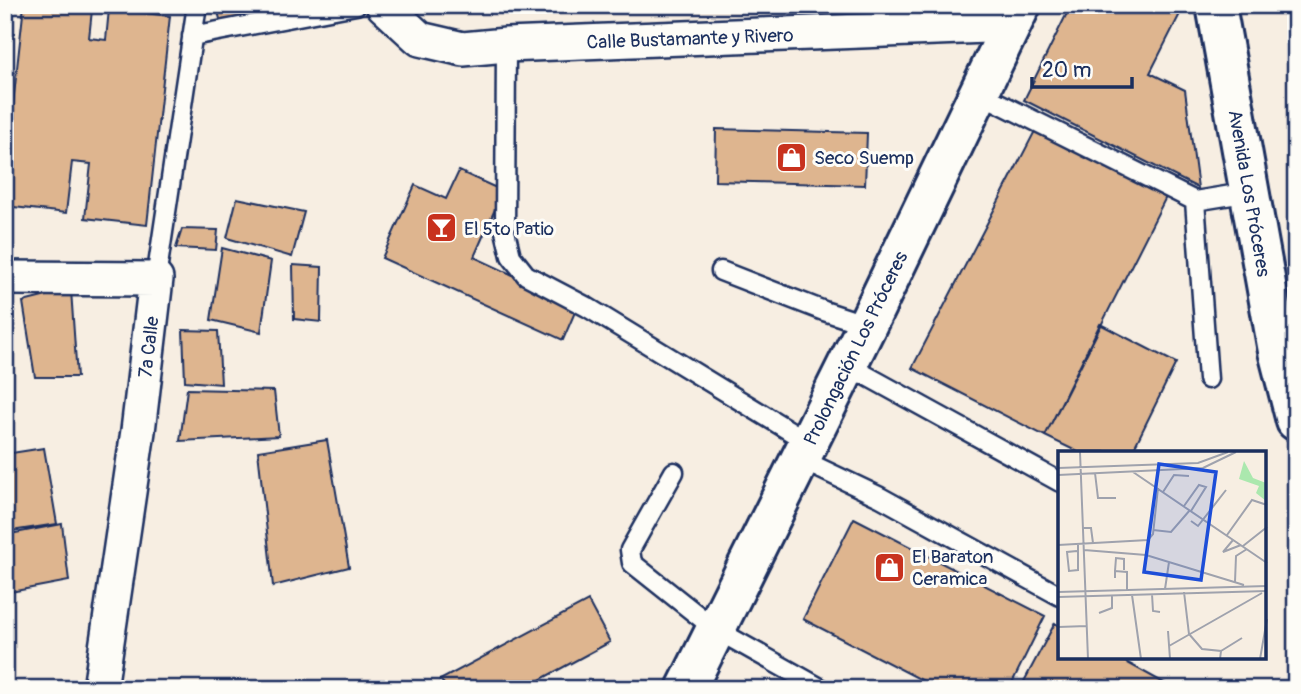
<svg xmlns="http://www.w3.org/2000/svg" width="1301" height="694" font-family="Pangolin,sans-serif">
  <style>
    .building { fill: #deb58f; stroke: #1b2f5e; stroke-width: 2 }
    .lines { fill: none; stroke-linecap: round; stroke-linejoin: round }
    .service-casing { stroke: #1b2f5e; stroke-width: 23 }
    .minor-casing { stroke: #1b2f5e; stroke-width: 38 }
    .tertiary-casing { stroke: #1b2f5e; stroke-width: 44 }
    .secondary-casing { stroke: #1b2f5e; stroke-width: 44 }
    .service { stroke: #fdfcf7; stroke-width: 18 }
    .minor { stroke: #fdfcf7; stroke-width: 33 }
    .tertiary { stroke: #fdfcf7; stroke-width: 38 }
    .secondary { stroke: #fdfcf7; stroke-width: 38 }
    .labels { text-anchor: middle; stroke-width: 6; stroke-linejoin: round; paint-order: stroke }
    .street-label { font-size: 19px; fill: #1b2f5e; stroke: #fdfcf7 }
    .poi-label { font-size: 19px; fill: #1b2f5e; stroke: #fdfcf7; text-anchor: start }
    .inset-road { fill: none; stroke: #9fa2ad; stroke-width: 2 }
    .view { fill: #1d4ed8; fill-opacity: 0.15; stroke: #1d4ed8; stroke-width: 3.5 }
    .inset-edge { fill: none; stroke: #1b2f5e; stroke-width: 3.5 }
  </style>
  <rect width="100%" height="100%" fill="#f7eee2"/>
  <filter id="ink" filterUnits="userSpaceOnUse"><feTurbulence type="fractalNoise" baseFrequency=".0143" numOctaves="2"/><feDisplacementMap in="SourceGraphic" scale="14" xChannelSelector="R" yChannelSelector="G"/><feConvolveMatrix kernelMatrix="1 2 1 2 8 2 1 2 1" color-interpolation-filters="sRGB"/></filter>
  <g filter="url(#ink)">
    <path class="building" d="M24 5 92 10 89 38 106 40 109 9 170 16 147 225 85 218 91 164 72 162 66 213 5 206V176Z
      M216 5H312L222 26Z
      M1071 5H1173L1182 10 1150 73 1185 90 1198 188 1024 100Z
      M1037 127 1167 195 1045 436 912 368Z
      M716 129 867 133 865 185 715 181Z
      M459 171 503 191 474 257 578 305 563 340 382 258 415 185 446 199Z
      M237 198 304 212 292 257 227 238Z
      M182 229 218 230 216 250 176 248Z
      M222 248 271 261 261 332 211 320Z
      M293 265 322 267 321 322 294 319Z
      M71 290 77 377H35L23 302Z
      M1100 324 1176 363 1132 452H1078L1045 436Z
      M183 330 218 331 221 384 185 381Z
      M187 389 274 391 279 436 180 441Z
      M327 440 349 567 273 586 258 451Z
      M44 448 57 524 5 532V454Z
      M854 518 1045 616 1009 689H939L803 619Z
      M62 524 69 581 5 593V535Z
      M588 601 610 642 523 689H449L440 680Z
      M1055 623 1060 626V657H1117L1175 689H1020Z
      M5 668 12 689H5Z"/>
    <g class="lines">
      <defs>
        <path id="service" d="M192 36 356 5
          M506 45 505 231 511 256 526 275 587 307 808 442
          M979 93 1195 201 1208 379
          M1195 201 1250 192
          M721 271 824 311 867 325
          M156 279 197 5
          M847 365 1060 482
          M800 459 880 497 1060 596
          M674 472 630 550 632 563 715 629 822 689"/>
        <path id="minor" d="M383 5 420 39 463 49 506 45 1012 25
          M5 278 156 279 138 431 100 689"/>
        <path id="tertiary" d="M686 689 867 325 1021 5"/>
        <path id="secondary" d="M1216 5 1278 351 1296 421"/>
      </defs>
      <use href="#service" class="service-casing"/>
      <use href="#minor" class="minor-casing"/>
      <use href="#tertiary" class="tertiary-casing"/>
      <use href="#secondary" class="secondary-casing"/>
      <use href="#service" class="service"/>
      <use href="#minor" class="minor"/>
      <use href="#tertiary" class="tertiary"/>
      <use href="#secondary" class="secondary"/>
    </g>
  </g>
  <defs>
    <symbol id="shop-square" viewBox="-11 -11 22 22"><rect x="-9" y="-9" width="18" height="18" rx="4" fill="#c8321e" stroke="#fdfcf7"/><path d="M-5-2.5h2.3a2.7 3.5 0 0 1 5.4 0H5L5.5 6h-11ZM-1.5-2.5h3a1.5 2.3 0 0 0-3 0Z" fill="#fff"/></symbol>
    <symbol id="bar-square" viewBox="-11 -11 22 22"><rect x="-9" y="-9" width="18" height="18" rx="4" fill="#c8321e" stroke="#fdfcf7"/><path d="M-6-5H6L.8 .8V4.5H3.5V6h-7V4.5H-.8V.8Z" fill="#fff"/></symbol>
  </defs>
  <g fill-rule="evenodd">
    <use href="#shop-square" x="774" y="140" width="35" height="35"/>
    <use href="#bar-square" x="424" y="210" width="35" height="35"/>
    <use href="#shop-square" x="872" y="550" width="35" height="35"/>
  </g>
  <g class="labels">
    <g class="street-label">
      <text transform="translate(690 38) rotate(-2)" y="7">Calle Bustamante y Rivero</text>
      <text transform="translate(1250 193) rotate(80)" y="7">Avenida Los Próceres</text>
      <text transform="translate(148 347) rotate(-83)" y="7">7a Calle</text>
      <text transform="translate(855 348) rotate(-64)" y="7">Prolongación Los Próceres</text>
    </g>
    <g class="poi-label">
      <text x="814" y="164">Seco Suemp</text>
      <text x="464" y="235">El 5to Patio</text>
      <text x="912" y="563">El Baraton<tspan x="912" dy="22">Ceramica</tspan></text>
    </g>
  </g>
  <g transform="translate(1058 451)">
    <rect width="208" height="208" fill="#f7eee2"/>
    <path d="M186 10 195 27 208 32V50L198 42 201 35 181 28Z" fill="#abe8ae"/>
    <path class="inset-road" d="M22 1 30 208M0 17 140 12 170 1M75 21 209 112M37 22 40 47H58M0 24 145 17 178 1M105 41 116 24 131 25M126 55 141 34 148 36 133 60M133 70 140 75 168 39M25 77H33L35 92M95 79 113 81 132 59M169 84 194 49 209 54M175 89 165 101 183 94M0 94 90 89 95 83 100 37M185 95 209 76M26 99 88 104 186 134M19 100 9 101 11 120 20 119V93M57 120 58 107 66 108V119M57 127V120L69 121V139M177 131 178 105 189 98M107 138 111 111M0 141 209 135M126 141 131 183 144 198 163 200 162 208M94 143 95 160 102 161M74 144 83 208M0 146 209 140M41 162 54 157V145M0 176 29 175M110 180 112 208M0 182 1 208M111 195 204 142M163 200 184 187M202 208 209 168"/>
    <path class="view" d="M101 13 158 21 143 129 86 121Z"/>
    <rect width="208" height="208" class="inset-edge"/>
  </g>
  <rect width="1301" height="694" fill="none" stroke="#fdfcf7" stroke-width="28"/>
  <rect x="14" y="14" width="1273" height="666" fill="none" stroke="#1b2f5e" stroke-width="2.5" filter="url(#ink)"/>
  <path d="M1032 77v10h100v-10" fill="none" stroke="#1b2f5e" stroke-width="3.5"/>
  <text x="1042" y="77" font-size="21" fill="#1b2f5e" stroke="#fdfcf7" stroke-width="5" paint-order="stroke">20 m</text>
</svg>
